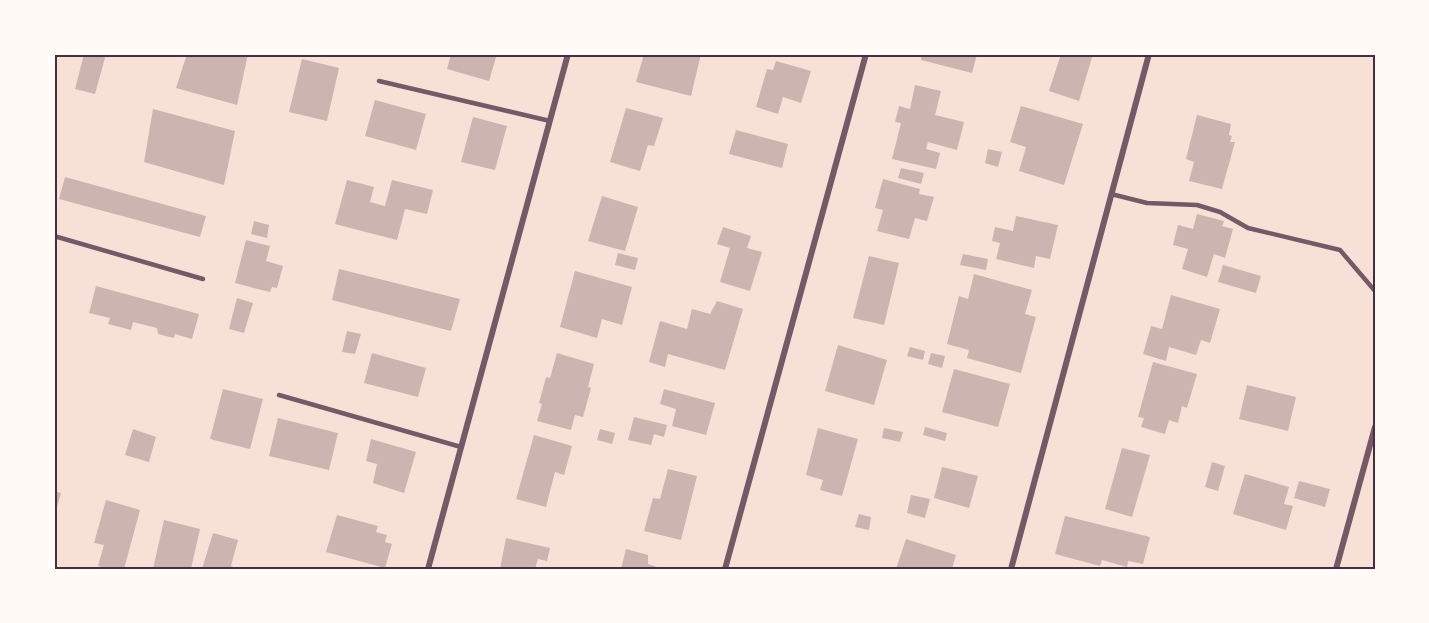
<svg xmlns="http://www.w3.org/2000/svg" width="1429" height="623" font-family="Montserrat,sans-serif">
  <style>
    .building { fill: #ccb4b1 }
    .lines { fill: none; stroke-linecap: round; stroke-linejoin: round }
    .service { stroke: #755966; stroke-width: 4.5 }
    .minor { stroke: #755966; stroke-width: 6 }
    .neatline { fill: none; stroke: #4a2c40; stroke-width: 2 }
  </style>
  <rect width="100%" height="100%" fill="#f7e1d7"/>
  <path class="building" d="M84 54H106L95 94 75 89Z
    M187 54H248L237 105 176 88Z
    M451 54H497L489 81 447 69Z
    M644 54H701L691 96 636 82Z
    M922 54H977L972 73 921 60Z
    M1061 54H1093L1079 101 1049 91Z
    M302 59 339 68 327 121 289 112Z
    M776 61 811 71 801 103 783 97 778 114 756 107 767 69 773 70Z
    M915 85 941 91 935 115 964 122 957 150 928 142 926 149 940 153 936 169 892 159 901 123 895 122 899 106 910 109Z
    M375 100 426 114 416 150 365 136Z
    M1021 106 1083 124 1064 185 1019 171 1026 147 1010 142Z
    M626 108 663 118 654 146 648 145 640 171 610 162Z
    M153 109 235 131 224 185 144 162Z
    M1197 115 1231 124 1229 135 1232 136 1230 142H1235L1222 189 1189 181 1194 162 1186 159Z
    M473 117 507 126 495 170 461 162Z
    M736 130 788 144 782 168 729 154Z
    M988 149 1002 152 998 167 985 163Z
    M901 168 924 173 921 184 898 178Z
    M65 177 206 216 200 237 59 199Z
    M883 179 920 189 919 194 934 197 927 221 915 218 909 239 877 231 883 210 875 208Z
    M347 180 374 187 370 202 385 206 392 180 433 190 427 214 405 209 397 240 335 224Z
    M602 196 638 207 625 251 588 241Z
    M1197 214 1224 221 1222 226 1233 229 1225 258 1214 254 1207 277 1182 269 1188 249 1173 245 1178 225 1193 229Z
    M1016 216 1058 225 1050 259 1036 256 1034 268 996 259 1000 243 992 241 995 227 1013 231Z
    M254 221 269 225 267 238 251 234Z
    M723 227 751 236 747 248 762 252 750 291 720 282 730 248 717 244Z
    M246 240 270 246 266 261 283 266 277 288 272 287 270 292 235 283Z
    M618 253 638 258 635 270 615 265Z
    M963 254 988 259 986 270 960 265Z
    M869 256 899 263 884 325 853 318Z
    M1223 265 1261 276 1256 293 1218 282Z
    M339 269 460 299 451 331 332 300Z
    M575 271 632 287 622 325 602 319 597 338 560 327Z
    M974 274 1032 290 1025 314 1036 317 1021 373 967 358 969 350 947 344 959 296 968 299Z
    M96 286 199 314 192 339 175 334 174 338 158 334 157 328 133 322 131 330 108 324 110 318 89 313Z
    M1171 295 1220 309 1210 343 1201 340 1196 355 1169 347 1166 361 1143 354 1151 326 1162 329Z
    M237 298 253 303 244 333 229 329Z
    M717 301 743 309 725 370 668 354 665 367 649 362 660 321 687 329 692 309 710 314Z
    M347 331 361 334 355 354 342 352Z
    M838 345 887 360 874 405 825 391Z
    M910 347 925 351 923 360 907 356Z
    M372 353 426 368 418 397 364 383Z
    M557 353 594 364 588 387 591 388 583 417 575 415 571 430 537 421 542 404 539 403 546 377 550 378Z
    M931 353 945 356 942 368 928 364Z
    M1153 362 1197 374 1187 408 1182 406 1178 423 1169 420 1165 434 1141 427 1144 418 1138 417Z
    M954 369 1010 384 998 427 942 412Z
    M1247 385 1296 397 1288 431 1239 419Z
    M223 389 263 399 250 449 210 439Z
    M664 389 715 403 706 435 672 426 676 409 660 404Z
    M634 417 667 425 664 437 654 434 651 445 628 440Z
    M278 418 338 433 329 470 269 456Z
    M925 427 947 433 945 441 923 435Z
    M818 428 858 439 842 496 820 490 823 480 806 475Z
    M884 428 903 432 900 442 882 438Z
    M133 429 156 437 149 462 125 455Z
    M600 429 615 433 612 444 597 440Z
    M534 435 572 446 564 475 555 472 546 507 516 499Z
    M371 439 416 452 404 493 373 483 377 464 366 461Z
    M1122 448 1150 455 1132 517 1105 509Z
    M1212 462 1225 466 1218 491 1205 487Z
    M942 467 978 476 969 508 934 498Z
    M668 469 697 476 681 540 644 531 653 498 660 499Z
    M1245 474 1289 487 1284 504 1293 506 1286 530 1233 514Z
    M1299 481 1330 489 1325 507 1294 498Z
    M54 491 61 493 55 514H54Z
    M911 495 930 499 925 518 907 513Z
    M106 500 140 510 124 569H109L98 566 104 545 94 543Z
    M859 514 871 517 869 530 855 527Z
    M337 515 378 526 376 532 387 535 385 542 392 544 385 568 326 552Z
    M1065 516 1150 537 1143 564 1128 561 1127 567 1102 560 1100 566 1055 554Z
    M164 520 200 529 191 569H153Z
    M213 533 238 540 231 566 239 569H202Z
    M506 538 550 548 547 561 538 559 535 569H500Z
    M906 539 956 555 952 569H896Z
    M626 549 648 555V564L663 569H621Z"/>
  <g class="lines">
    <path class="service" d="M379 81 550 121
      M1111 194 1147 203 1197 205 1220 212 1248 228 1340 250 1375 291
      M54 236 203 279
      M279 395 461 447"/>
    <path class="minor" d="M428 569 568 54
      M725 569 866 54
      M1011 569 1149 54
      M1336 569 1375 427"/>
  </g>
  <rect width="1429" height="623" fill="none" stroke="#fffaf5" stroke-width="111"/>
  <rect x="56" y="56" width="1318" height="512" class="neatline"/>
</svg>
